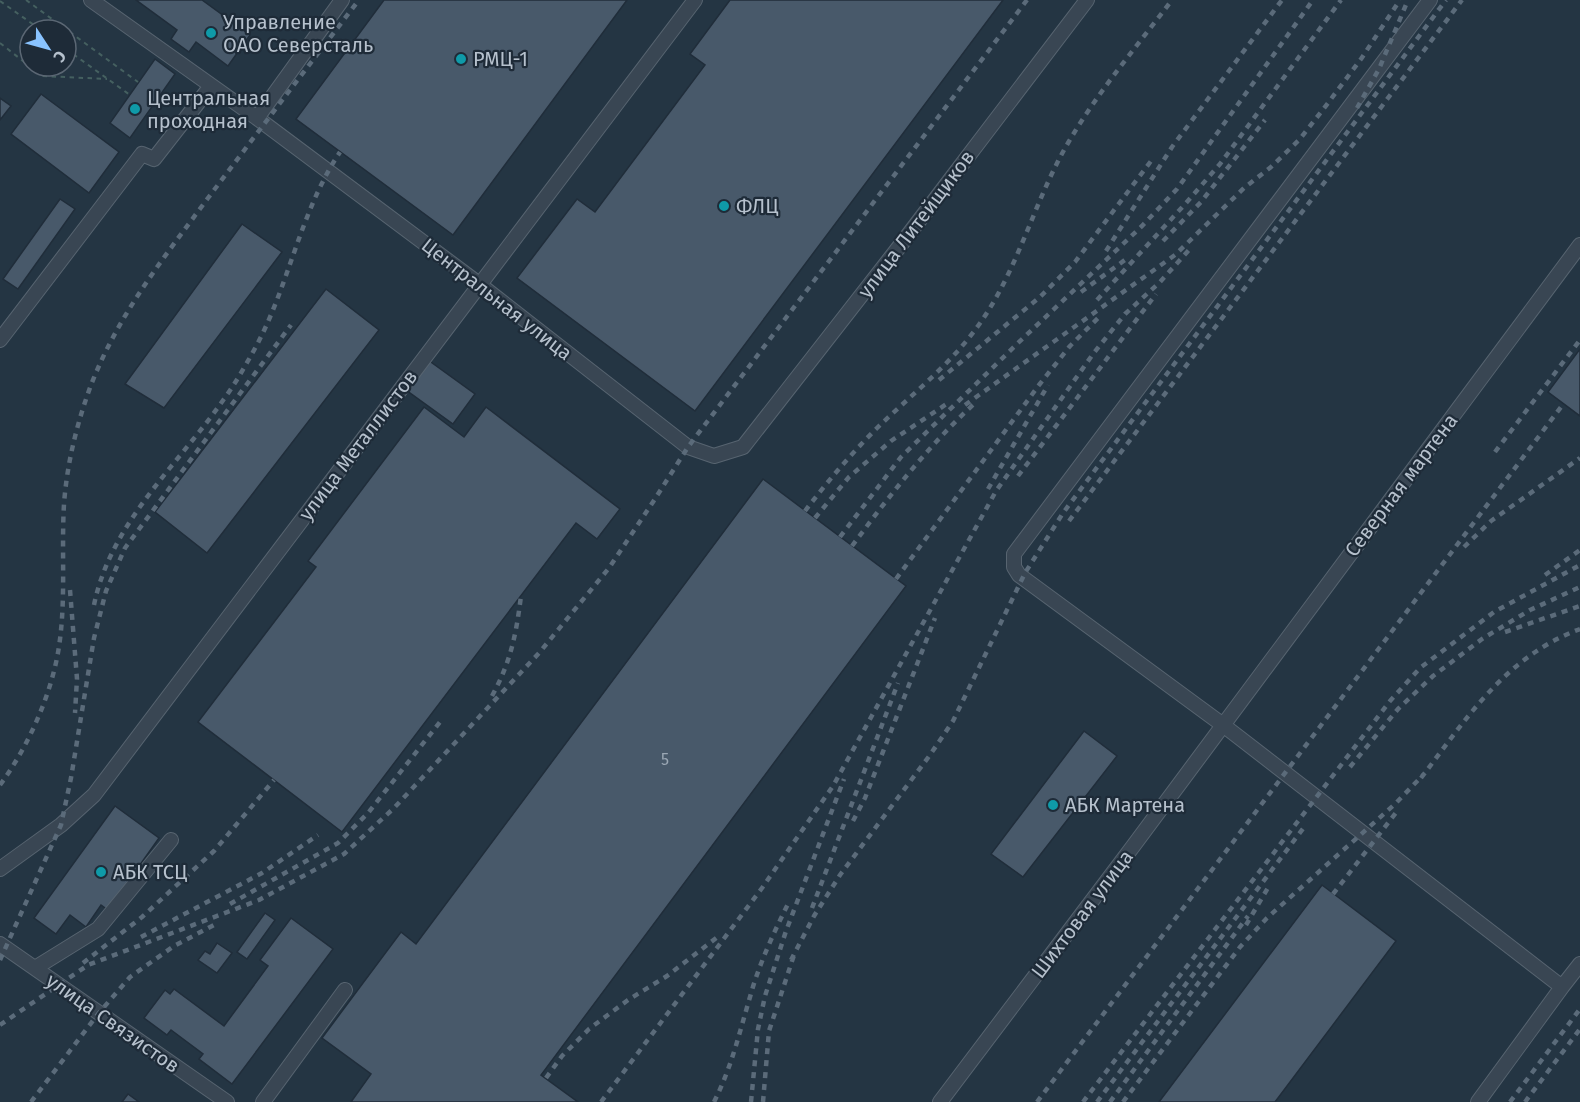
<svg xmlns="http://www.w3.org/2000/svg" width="1580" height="1102" font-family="'Fira Sans',sans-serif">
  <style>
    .building { fill: #48596a; stroke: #202d3a; stroke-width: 1.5 }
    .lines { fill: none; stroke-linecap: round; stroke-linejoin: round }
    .minor-casing { stroke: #576470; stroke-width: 16 }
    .path { stroke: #456060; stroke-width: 2; stroke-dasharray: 4.5 4.5; stroke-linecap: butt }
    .minor { stroke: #394653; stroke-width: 14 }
    .rail { stroke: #5b6b7a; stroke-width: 4.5; stroke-dasharray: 6 6; stroke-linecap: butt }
    .culture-dot { fill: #0f9aa8; stroke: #1e2b38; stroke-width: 2 }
    .labels { text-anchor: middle; stroke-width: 4.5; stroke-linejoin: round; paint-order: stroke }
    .number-label { font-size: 16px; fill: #9aa7b4 }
    .poi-label { font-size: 20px; fill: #b6c1cd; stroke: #1e2b38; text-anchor: start }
    .street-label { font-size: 20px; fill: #b6c1cd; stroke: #1e2b38 }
  </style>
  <rect width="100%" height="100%" fill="#243543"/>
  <path class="building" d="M136 0H202L250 35 228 66 196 42 189 52 171 39 177 30Z
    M384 0H627L453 235 296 119Z
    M730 0H1003L695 411 517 278 577 199 595 212 705 65 690 54Z
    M155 59 175 74 130 138 110 123Z
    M41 94 119 152 89 193 11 134Z
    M0 98 11 106 0 120Z
    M60 199 75 209 18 289 3 279Z
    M242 224 282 252 164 408 125 384Z
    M326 289 379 330 207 553 155 512Z
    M1580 349V416L1548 392Z
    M428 360 475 394 453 424 406 390Z
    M424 407 464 437 486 407 620 509 597 539 576 523 342 832 198 722 316 567 308 561Z
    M763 479 906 586 541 1075 578 1102H351L371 1074 322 1038 401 932 416 944Z
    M1084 731 1117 756 1023 877 991 854Z
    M115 806 159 838 108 910 101 905 86 927 70 915 56 934 34 918Z
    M1322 885 1396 941 1275 1102H1159Z
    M265 913 275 920 247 959 237 952Z
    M291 918 333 949 232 1084 199 1059 203 1054 171 1030 167 1035 144 1018 165 990 170 994 174 989 224 1026 268 966 260 960Z
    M217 943 232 953 217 973 198 960 205 951 210 954Z
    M128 1094 139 1102H122Z"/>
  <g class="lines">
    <defs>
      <path id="minor" d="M91 0 257 118 342 0
        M1430 0 1014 554V567L1019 575 1223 725 1562 987 1580 964
        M257 118 479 284 688 447 714 456 743 447 899 247 1087 0
        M0 340 142 154 154 159 211 86
        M0 869 61 825 94 795 695 0
        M0 944 227 1102
        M35 968 98 929 171 840
        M263 1102 345 990
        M940 1102 1134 845 1580 245
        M1478 1102 1562 987"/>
    </defs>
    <use href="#minor" class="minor-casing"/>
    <path class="path" d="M26 0 138 82
      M0 1 41 30
      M0 43 42 76 107 79
      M66 49 130 95"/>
    <use href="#minor" class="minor"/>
    <path class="rail" d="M1357 108 1379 69 1408 0
      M1163 241 1201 202 1265 120
      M1106 251 1172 147 1282 0
      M1081 292 1129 257
      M1097 300 1186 203 1220 164 1341 0
      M939 380 1040 297 1075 262 1151 161
      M965 405 1175 255 1244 188 1271 167 1300 139 1328 103 1361 59 1400 0
      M1495 452 1580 340
      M1018 476 1156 294
      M988 489 1048 385
      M805 511C827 482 851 454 876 429 911 395 950 365 978 326 1019 269 1033 203 1068 143 1097 93 1137 46 1172 0
      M815 518 849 477 891 441 948 403
      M1069 521 1462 0
      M840 537 901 457 1018 343 1142 226 1177 189 1313 0
      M852 546C890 495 928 446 975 403
      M1464 547 1491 521 1580 458
      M1545 575 1580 550
      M896 579 1039 385 1070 346 1099 317
      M70 590 77 679 75 713
      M94 605C111 522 178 465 224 399 235 384 244 368 253 352 289 288 299 213 340 152
      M1505 632 1580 606
      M492 696C511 661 516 635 521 596
      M1350 767 1398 709 1433 676 1482 639 1530 610 1580 587
      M1421 778C1467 718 1505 657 1580 629
      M0 785C27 748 48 702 57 658 67 607 61 555 64 504 67 463 77 423 91 385 119 313 163 259 208 198 258 132 308 66 359 0
      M853 821 865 798 935 618
      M1333 894 1398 810
      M230 904 338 843 368 813 440 722
      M812 908 898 683
      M1246 925 1269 886
      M141 937 262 873 318 835
      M0 960 61 825 71 778 94 638 106 591 125 548 291 325
      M791 960 814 916 840 875 930 755 953 721 1025 573 1063 513 1446 0
      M83 963 142 917 214 851 274 780
      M0 1025 88 965 259 900 344 854 394 808 539 653 609 568 653 502 688 447 1027 0
      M546 1078 562 1056 589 1029 628 1000 667 976 720 935
      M31 1102 98 1014 130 977 174 946 214 925
      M601 1102 762 888 833 786 996 491 1093 354 1125 314 1160 282 1189 250
      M714 1102C732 1066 739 1034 750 997 759 964 774 932 789 902
      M751 1102 758 1029 765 996 786 931 844 779
      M763 1102 769 1031 795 952
      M1037 1102 1564 403
      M1083 1102 1390 701 1420 668 1494 612 1580 565
      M1097 1102 1305 826
      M1110 1102 1248 916
      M1123 1102 1240 947 1267 918 1395 804 1425 773
      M1510 1102 1580 1009
      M1525 1102 1580 1029"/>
  </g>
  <g class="culture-dot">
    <circle cx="211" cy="33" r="6"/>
    <circle cx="461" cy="59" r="6"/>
    <circle cx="135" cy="109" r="6"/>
    <circle cx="724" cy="206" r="6"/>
    <circle cx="1053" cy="805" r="6"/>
    <circle cx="101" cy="872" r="6"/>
  </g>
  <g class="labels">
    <g class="number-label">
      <text x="665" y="765">5</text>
    </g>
    <g class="poi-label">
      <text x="223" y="29">Управление<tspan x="223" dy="23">OAO Северсталь</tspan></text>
      <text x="473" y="66">РМЦ-1</text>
      <text x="147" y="105">Центральная<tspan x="147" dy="23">проходная</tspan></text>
      <text x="736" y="213">ФЛЦ</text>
      <text x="1065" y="812">АБК Мартена</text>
      <text x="113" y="879">АБК ТСЦ</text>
    </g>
    <g class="street-label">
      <text transform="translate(916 224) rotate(-53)" y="7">улица Литейщиков</text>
      <text transform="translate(497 299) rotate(38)" y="7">Центральная улица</text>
      <text transform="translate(358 445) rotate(-53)" y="7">улица Металлистов</text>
      <text transform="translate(1401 485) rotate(-53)" y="7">Северная мартена</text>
      <text transform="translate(1082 914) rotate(-53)" y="7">Шихтовая улица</text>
      <text transform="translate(113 1023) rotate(35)" y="7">улица Связистов</text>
    </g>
  </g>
  <g transform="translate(48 48) rotate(126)"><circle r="28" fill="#1e2b38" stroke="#5b6774" stroke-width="1.5"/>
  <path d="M0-4.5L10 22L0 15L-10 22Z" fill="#89c3ff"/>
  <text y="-9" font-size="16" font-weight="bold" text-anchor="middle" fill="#b6c1cd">С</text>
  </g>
</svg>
